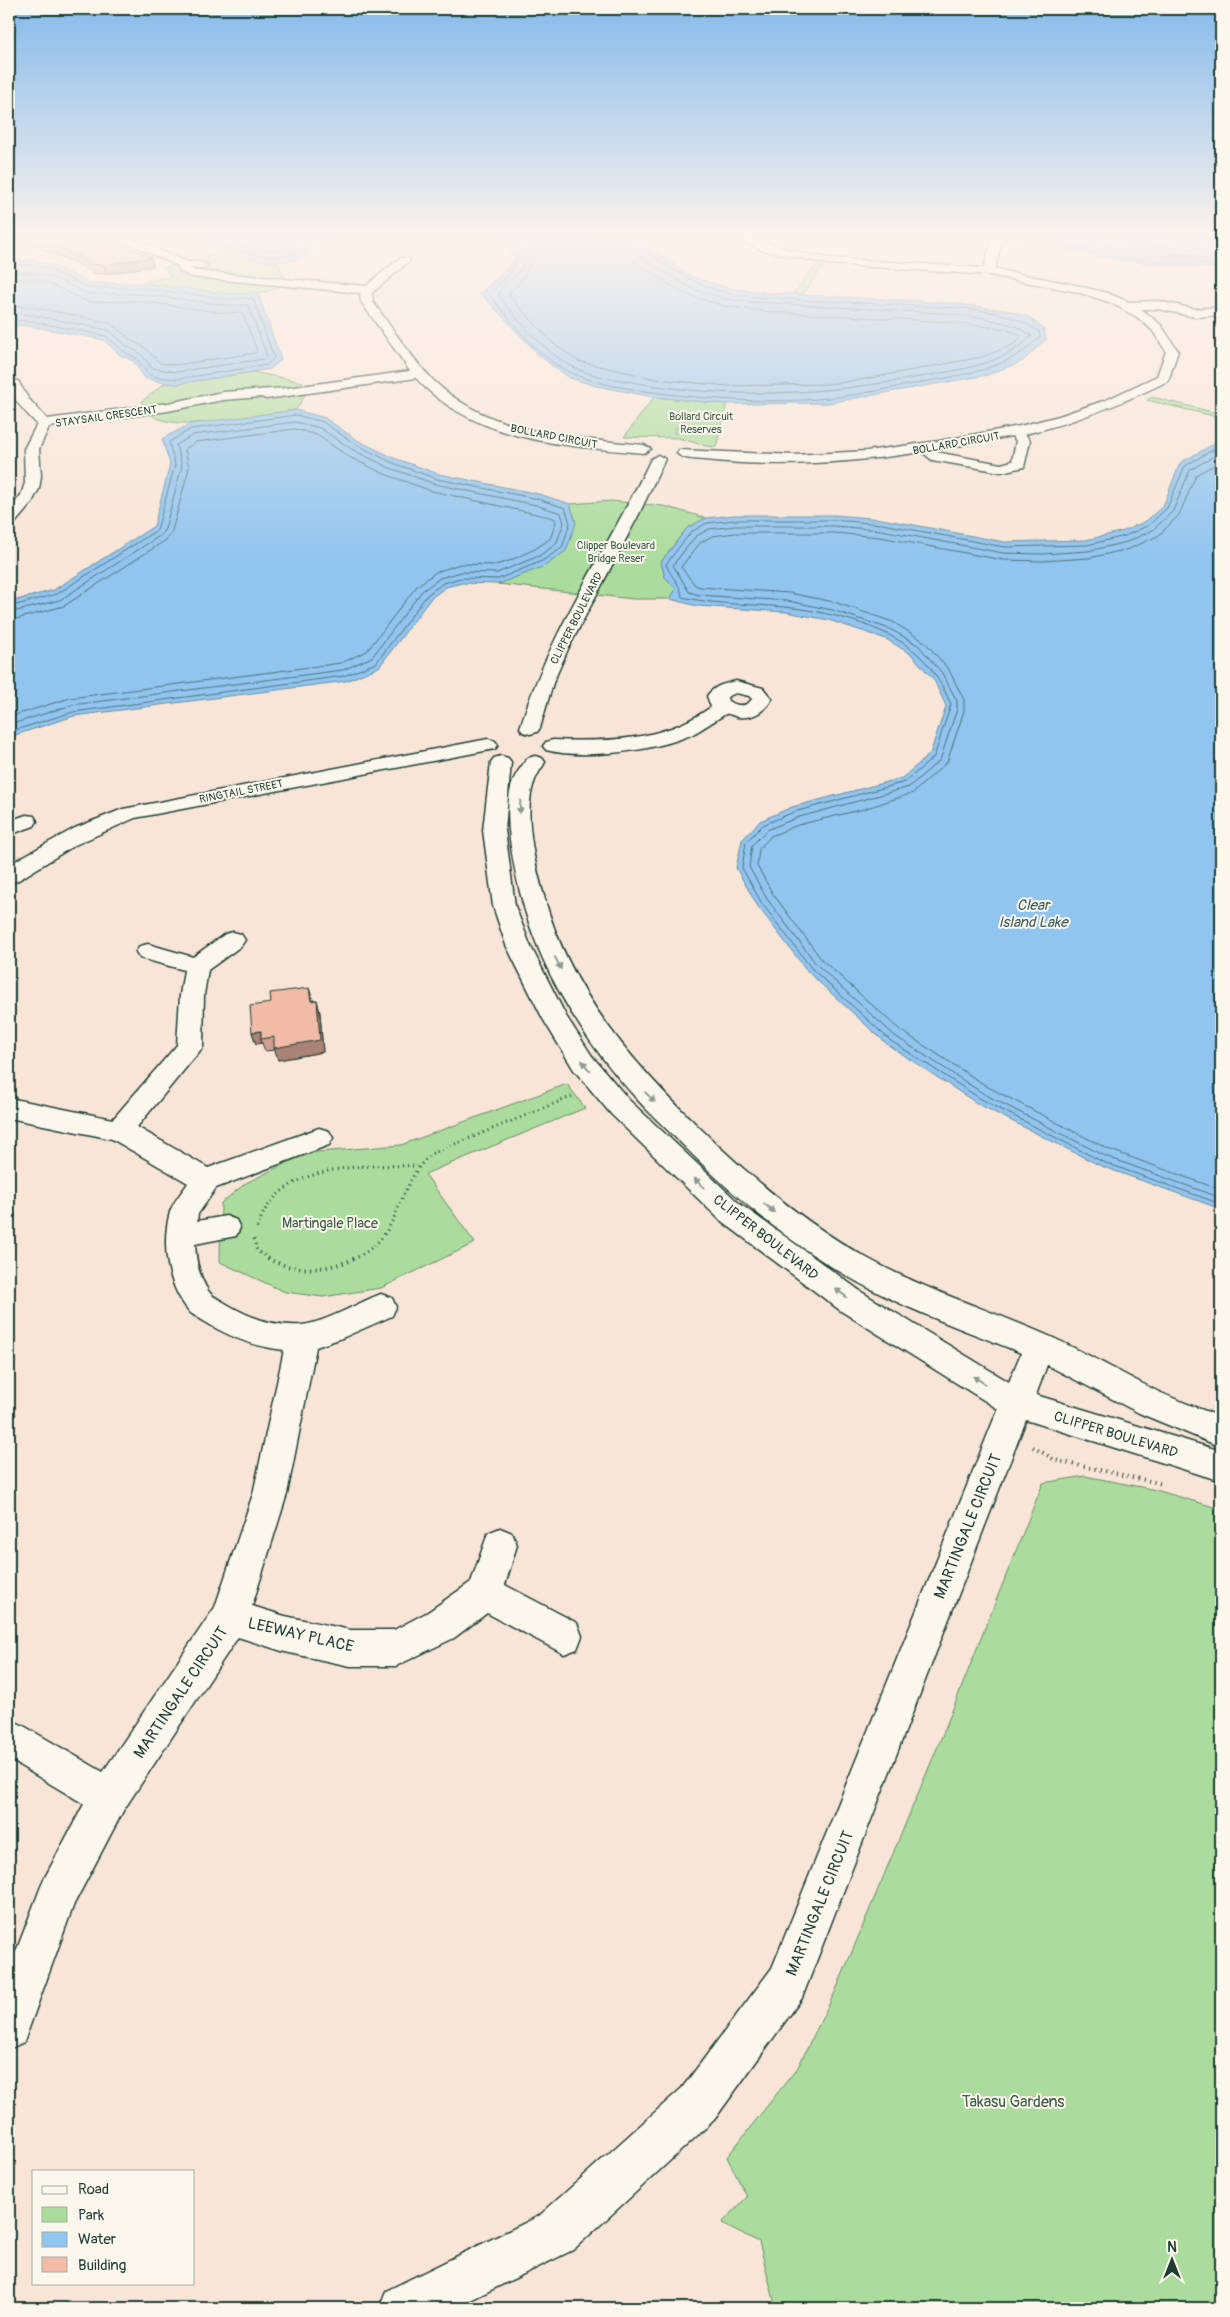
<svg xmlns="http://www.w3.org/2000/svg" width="1230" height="2317" font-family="Pangolin,sans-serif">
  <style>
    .green { fill: #abdc9d; stroke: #658c68 }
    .water { fill: #91c4ee; stroke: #638ea4 }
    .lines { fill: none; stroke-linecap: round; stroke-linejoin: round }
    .shore { stroke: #4d737e; stroke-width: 1 }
    .minor-casing { stroke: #1f3d34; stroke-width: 3 }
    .path-far2 { stroke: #1f3d34; stroke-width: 2; stroke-dasharray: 0.5 2; stroke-linecap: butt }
    .path-far1 { stroke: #1f3d34; stroke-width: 3; stroke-dasharray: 1 4; stroke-linecap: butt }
    .path { stroke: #1f3d34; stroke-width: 4; stroke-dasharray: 1 4.5; stroke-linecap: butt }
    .minor { fill: #fbf7ec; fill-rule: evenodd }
    .wall { fill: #d0a190; stroke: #1f3d34 }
    .shaded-wall { fill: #a98375; stroke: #1f3d34 }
    .building { fill: #f2bba7; stroke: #1f3d34 }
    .oneway { fill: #8d9a90 }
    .labels { text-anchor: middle; stroke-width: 4; stroke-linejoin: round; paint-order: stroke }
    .far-street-label { font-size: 11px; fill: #1f3d34; stroke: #fbf7ec }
    .far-park-label { font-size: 11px; fill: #3b5d49; stroke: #fbf7ec }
    .park-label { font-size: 14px; fill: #3b5d49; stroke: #fbf7ec }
    .street-label { font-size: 14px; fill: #1f3d34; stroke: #fbf7ec }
    .water-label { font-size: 15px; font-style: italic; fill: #3c5f62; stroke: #fbf7ec }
    .near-street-label { font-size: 16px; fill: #1f3d34; stroke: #fbf7ec }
    .near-park-label { font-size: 16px; fill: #3b5d49; stroke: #fbf7ec }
  </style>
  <rect width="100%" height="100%" fill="#f8e5d7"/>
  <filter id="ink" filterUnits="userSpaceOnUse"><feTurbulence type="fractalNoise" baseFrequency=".02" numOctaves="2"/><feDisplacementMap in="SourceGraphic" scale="10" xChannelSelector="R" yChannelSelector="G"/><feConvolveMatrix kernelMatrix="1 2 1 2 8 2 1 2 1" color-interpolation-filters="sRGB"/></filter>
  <g filter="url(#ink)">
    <path class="green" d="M960 236H1042L1045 243 1010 244Z
      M221 252 278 262 284 276 281 286C254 304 173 287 141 283L171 276 164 268Z
      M815 266H824L802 295 793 294Z
      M253 372 303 382 305 395 296 410C263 414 175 435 150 414 147 411 144 405 141 402L165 383 177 384Z
      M654 397 727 404 716 447 706 446 678 438 624 437Z
      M1152 397 1221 414V418L1147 400Z
      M611 501 664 506 706 518 687 528 661 562 665 577 677 589 670 599H633L498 584 545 565 576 523 570 504Z
      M567 1084 585 1108 425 1174 475 1243 381 1288 323 1297 285 1292 220 1262 221 1203 246 1183 307 1153 401 1145Z
      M1085 1476 1156 1490 1221 1509V2308H776L759 2242 722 2223 747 2197 727 2157 798 2067 836 1990 940 1741 1043 1483Z"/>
    <path class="water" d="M203 236H350C333 240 320 249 305 256 277 271 227 254 200 243Z
      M484 236H629L660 254 693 277 729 288 772 293 953 303 1010 311 1029 317 1044 329 1046 339 1023 361 987 375 828 403 727 404 654 397 596 386 570 378 542 358 480 293 506 270 514 257 504 244Z
      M1042 236H1221V268C1197 269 1045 258 1042 236Z
      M9 260H34L51 265 90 283H141L228 294 258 293 281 360 270 369 177 384 165 383 145 378 133 361 120 355 104 340 30 326 9 325Z
      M296 410 325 418 357 440 394 458 439 474 539 494 570 504 576 523 566 551 545 566 498 584 462 583 446 587 431 598 379 667 346 681 74 716 9 737V602L54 590 154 526 170 464 162 439 190 424Z
      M1221 440V1209L1101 1166 978 1104 888 1045 808 972 757 905 736 868 742 840 760 821 792 807 902 778 930 754 946 706 934 680 911 654 886 639 829 620 786 612 697 606 670 599 676 589 665 577 661 562 687 528 706 518 735 515H835L882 519 1004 542 1086 540 1124 531 1146 521 1163 506 1180 463Z"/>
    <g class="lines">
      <path class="shore" d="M207 236 209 241C231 251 270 260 294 254 307 251 321 242 333 236
        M214 236C237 247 270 256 295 248 303 245 309 240 316 236
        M238 236C259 241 280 247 300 236
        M498 236 508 241 518 258 510 273 489 294C512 322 539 360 574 374 600 385 631 389 659 393 715 400 773 404 829 398 859 395 889 388 919 383 963 374 1007 371 1040 337L1039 332C1007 307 957 308 918 306 880 304 842 302 804 300 779 298 752 298 728 293 689 284 664 262 630 243L628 236
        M512 236C540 272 511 270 498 295 521 323 547 357 582 371 599 378 619 379 637 383 735 400 824 394 920 377 960 369 1002 366 1032 336L1016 326 984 318 940 313 752 302 726 299 690 288 633 252 625 245 621 236
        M522 236C538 262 529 274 509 293V296L554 344 578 361 656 379 728 386 827 384 860 380 982 357 1013 345 1021 337 1019 334 1005 329 951 322 770 312 724 306 682 293 622 253 616 246 614 236
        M1047 236C1081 257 1180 265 1221 264
        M1057 236 1139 252 1221 257
        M1093 236 1173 247 1221 250
        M9 265H33L49 269 89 288H140L227 299 253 298 274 358 267 365 177 379 156 377 148 374 136 358 123 351 106 336 31 321 9 320
        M9 271 47 275 89 294H140L226 305H248L267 356 264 359 176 372 152 368 140 353 127 346 108 330 32 315 9 313
        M9 279H32L45 282 88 302 139 301 225 313 242 312 257 350 255 353 176 365 160 363 144 347 131 340 110 323 33 307 9 306
        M1221 445 1185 466 1167 508 1149 525 1125 536 1087 545 1004 547 882 524 834 520H735L707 523 691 532 666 564C670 577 681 583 682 597 716 605 750 604 785 607 825 611 883 625 914 651 931 664 942 685 951 704L934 757 905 782 794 812 763 825 746 842 742 868 761 902 812 969 891 1041 981 1099 1103 1162 1221 1204
        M1221 452 1190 470 1173 511 1153 530 1127 542 1088 551 1042 554 1003 553 881 530 834 526H735L709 529 695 537 673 565 689 592 699 595 788 601 832 610 890 629 918 645 942 673 957 701V709L940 760 909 787 796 818 767 830 752 845 749 867 767 899 817 965 895 1036 984 1094 1105 1156 1221 1198
        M1221 461 1196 475 1179 515 1158 536 1129 549 1089 558 1042 561 1003 560 880 537 834 533H736L712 536 700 543 681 567 695 585 700 587 789 593 834 602 893 622 925 642 949 670 964 700V711L947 762 913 793 864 809 798 825 771 836 759 849 757 866 773 894 822 960 900 1030 988 1087 1108 1149 1221 1190
        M9 607 57 594 157 530 175 465 169 442 191 429 296 415 323 422 355 444 393 463 437 479 538 499 565 508 570 523 562 548 542 561 498 579 461 578 443 583 427 595 376 663 344 676 73 712 9 732
        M9 613 60 600 161 535 165 529 182 466 176 445 193 435 295 422 320 428 353 450 390 468 435 484 536 505 561 513 564 523 556 544 539 556 497 573 461 572 440 578 422 591 372 657 343 670 72 705 9 725
        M9 621 64 606 166 540 172 531 189 468 185 449 196 442 295 429 317 435 349 457 387 475 432 491 554 518 556 522 550 539 535 549 509 561 495 565 460 564 436 572 417 586 367 651 341 663 70 698 9 717"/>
      <defs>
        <path id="minor" d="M112 236C139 236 160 253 186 261 193 263 202 260 208 266L202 269 190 268 195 271 366 286 400 258H408L410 260 408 262 372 293 373 302C392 328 411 358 433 380 487 434 572 438 644 445L651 449 644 453C564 446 473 441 416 378L266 399 261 397 223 400 168 411 49 427 39 449 41 476 39 489 31 504 15 523 9 525V511L21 495 25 483 24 449 37 424C24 410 9 398 9 377L18 381 28 398 47 419 168 403 223 392 287 388 410 371 361 302 360 293 192 277 180 272 178 266Z
          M730 236H746L797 252 828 258 984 268 993 236H1003L995 269 1071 284 1107 293 1129 302 1158 301 1195 309 1221 307V315L1195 317 1158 309H1141L1161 325 1178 351 1168 381C1121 404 1076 422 1025 434L1030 441 1024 467 1001 472 932 460 922 452C850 463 777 468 705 460 697 459 682 460 677 453L679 450 794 455 867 451 939 441 1020 426 1059 416 1106 400 1157 376 1166 351 1152 330 1137 317 1109 302 1077 292 989 275 828 264 761 250ZM1012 436 1016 441 1012 461 1001 464 941 453 936 450Z
          M658 455 665 459 639 514 568 649 553 683 540 728 537 732 530 734 523 732 520 728C549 632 608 549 651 459Z
          M736 681 763 688 772 699C764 712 753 719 737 717 734 716 728 713 726 714 723 715 699 731 693 734 657 751 584 760 546 750L543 746 546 742 553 740C609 742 664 741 711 707L707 696C715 685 724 684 736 681ZM736 693 749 696 752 699C746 708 737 706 728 701L727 697Z
          M488 739 495 741 498 745 495 749 135 818 75 845 17 881 9 883V866L15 861 75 828 123 809Z
          M501 756 508 758 511 762 505 830 515 906 530 945 566 1016 592 1056 629 1100 740 1204 863 1293 1009 1382 1021 1353C961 1328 898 1307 842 1273 781 1236 731 1194 681 1143 666 1128 650 1114 636 1098 584 1041 538 968 520 892 513 862 501 808 514 779 517 772 523 764 528 758L535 756 542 758 545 762C542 768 537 774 535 780 522 811 535 865 544 896 569 991 634 1065 703 1131 752 1179 805 1223 865 1257 924 1290 988 1309 1049 1336 1087 1353 1122 1374 1159 1392 1179 1401 1201 1409 1221 1417V1447L1139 1413 1047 1365 1036 1395 1221 1451V1481L1026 1420 802 1998 714 2120 573 2250 454 2308H379L386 2291 539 2216 682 2088 772 1968 998 1409 841 1311 720 1220 611 1114 574 1070 543 1019 506 945 493 906 483 830 491 762 494 758Z
          M26 815 34 816 37 821 34 826 9 835V821Z
          M233 932 241 934 245 940 241 946 208 970 204 995 203 1047 137 1127 208 1168 319 1128 329 1131 333 1138 329 1145 216 1188 198 1214 197 1221 226 1216 236 1220 240 1228 236 1236 195 1244C196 1262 199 1277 209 1292 213 1297 220 1300 225 1303 248 1317 274 1327 302 1325 327 1322 357 1303 381 1294L392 1298 396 1307 392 1316 342 1338 316 1347 287 1494 252 1606 285 1616 350 1630H394L428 1612 471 1582 488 1533 500 1528 512 1533 517 1545 505 1585 577 1623 582 1636 577 1649 564 1654 487 1613 454 1638 396 1666H350L285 1652 238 1637 123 1811 74 1904 24 2042 9 2049V1970L43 1881 84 1804 9 1759V1719L22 1725 103 1772 215 1607 253 1494 284 1350C254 1347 227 1336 202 1320 198 1317 192 1315 189 1311 167 1285 161 1244 170 1212 173 1202 182 1192 188 1183L112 1139 9 1118V1098L113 1119 177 1045 180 995 184 970 140 958 136 952 140 946 148 944 193 957 225 934Z"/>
      </defs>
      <use href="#minor" class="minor-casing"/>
      <path class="path-far2" d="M675 434 674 430 684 421 680 412"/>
      <path class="path-far1" d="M257 1228C260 1221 263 1213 267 1207 297 1163 370 1165 417 1166
        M254 1239 257 1251 270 1259
        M353 1259C404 1237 393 1188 431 1154L573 1096"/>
      <path class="path" d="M268 1258C294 1274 329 1270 356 1258
        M1033 1447 1055 1460 1163 1484"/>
      <use href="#minor" class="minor"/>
    </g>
    <path class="wall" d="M22 236H98L151 257 153 266 106 274 93 273 84 267 24 241Z
      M317 1000 320 1013 323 1052 278 1060 275 1050 265 1051 262 1043 256 1044 252 1032 271 1003Z"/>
    <path class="shaded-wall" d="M151 257 153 266 106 274 104 265Z
      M309 988 313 1000 314 1014 311 1001Z
      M317 1000 320 1013 323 1052 278 1060 274 1048Z
      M261 1031V1039L262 1043 256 1044 252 1032Z"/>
    <path class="building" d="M32 236H98L151 257 104 265 90 264 82 258Z
      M309 988 311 1001 317 1000 320 1040 274 1048V1037L261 1039V1031L252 1032 250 1006 271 1003 270 993Z"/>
    <defs><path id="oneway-solid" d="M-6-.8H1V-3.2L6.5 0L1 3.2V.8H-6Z" transform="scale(1.25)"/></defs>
    <g class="oneway">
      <use href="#oneway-solid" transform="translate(520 807) rotate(94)"/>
      <use href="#oneway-solid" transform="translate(558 963) rotate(62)"/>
      <use href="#oneway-solid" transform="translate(586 1066) rotate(-128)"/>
      <use href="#oneway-solid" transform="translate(650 1097) rotate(45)"/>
      <use href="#oneway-solid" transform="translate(699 1183) rotate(-136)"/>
      <use href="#oneway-solid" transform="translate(769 1208) rotate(41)"/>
      <use href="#oneway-solid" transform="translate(841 1293) rotate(-144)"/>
      <use href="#oneway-solid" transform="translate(979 1380) rotate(-148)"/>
    </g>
  </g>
  <linearGradient id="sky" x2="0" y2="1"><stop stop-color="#85baea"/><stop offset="0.42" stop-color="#fcf3ed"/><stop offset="1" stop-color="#fcf3ed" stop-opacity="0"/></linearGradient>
  <rect width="1230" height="561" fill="url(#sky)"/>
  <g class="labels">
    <g class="far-street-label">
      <text transform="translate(106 416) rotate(-8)" y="4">STAYSAIL CRESCENT</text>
      <text transform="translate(554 436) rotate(11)" y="4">BOLLARD CIRCUIT</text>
      <text transform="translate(956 443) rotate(-10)" y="4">BOLLARD CIRCUIT</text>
      <text transform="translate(576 618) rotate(-63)" y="4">CLIPPER BOULEVARD</text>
      <text transform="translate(241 791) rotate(-11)" y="4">RINGTAIL STREET</text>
    </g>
    <g class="far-park-label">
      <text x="701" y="420">Bollard Circuit<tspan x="701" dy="13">Reserves</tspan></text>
      <text x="616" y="549">Clipper Boulevard<tspan x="616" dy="13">Bridge Reser</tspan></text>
    </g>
    <g class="park-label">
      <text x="330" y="1228">Martingale Place</text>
    </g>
    <g class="street-label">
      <text transform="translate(766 1237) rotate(38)" y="5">CLIPPER BOULEVARD</text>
      <text transform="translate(1116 1434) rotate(17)" y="5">CLIPPER BOULEVARD</text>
    </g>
    <g class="water-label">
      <text x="1033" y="910">Clear<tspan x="1033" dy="17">Island Lake</tspan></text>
    </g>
    <g class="near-street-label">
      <text transform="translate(967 1526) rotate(-68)" y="6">MARTINGALE CIRCUIT</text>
      <text transform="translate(301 1634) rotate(13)" y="6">LEEWAY PLACE</text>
      <text transform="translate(180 1692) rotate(-56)" y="6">MARTINGALE CIRCUIT</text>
      <text transform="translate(819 1903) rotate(-68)" y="6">MARTINGALE CIRCUIT</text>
    </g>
    <g class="near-park-label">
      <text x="1013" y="2107">Takasu Gardens</text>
    </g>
  </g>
  <rect width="1230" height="2317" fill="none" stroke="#fbf7ec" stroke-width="30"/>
  <rect x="15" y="15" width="1200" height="2287" fill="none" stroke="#1f3d34" stroke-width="2" filter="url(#ink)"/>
  <rect x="32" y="2170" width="162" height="115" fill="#fbf7ec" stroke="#a3ada2"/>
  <rect x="42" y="2186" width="25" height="8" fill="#fbf7ec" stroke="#a3ada2"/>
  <text x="78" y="2194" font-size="15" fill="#1f3d34">Road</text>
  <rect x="42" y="2207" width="25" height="15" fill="#abdc9d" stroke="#a3ada2"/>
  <text x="78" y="2220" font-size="15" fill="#1f3d34">Park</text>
  <rect x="42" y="2232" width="25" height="15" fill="#91c4ee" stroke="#a3ada2"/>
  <text x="78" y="2244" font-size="15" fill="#1f3d34">Water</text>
  <rect x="42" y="2257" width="25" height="15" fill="#f2bba7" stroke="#a3ada2"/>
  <text x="78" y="2270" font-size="15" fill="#1f3d34">Building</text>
  <g transform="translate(1172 2260)" stroke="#fbf7ec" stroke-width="4" paint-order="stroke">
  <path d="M0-4L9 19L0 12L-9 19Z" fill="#1f3d34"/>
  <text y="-8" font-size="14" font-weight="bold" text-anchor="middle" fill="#1f3d34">N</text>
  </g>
</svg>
